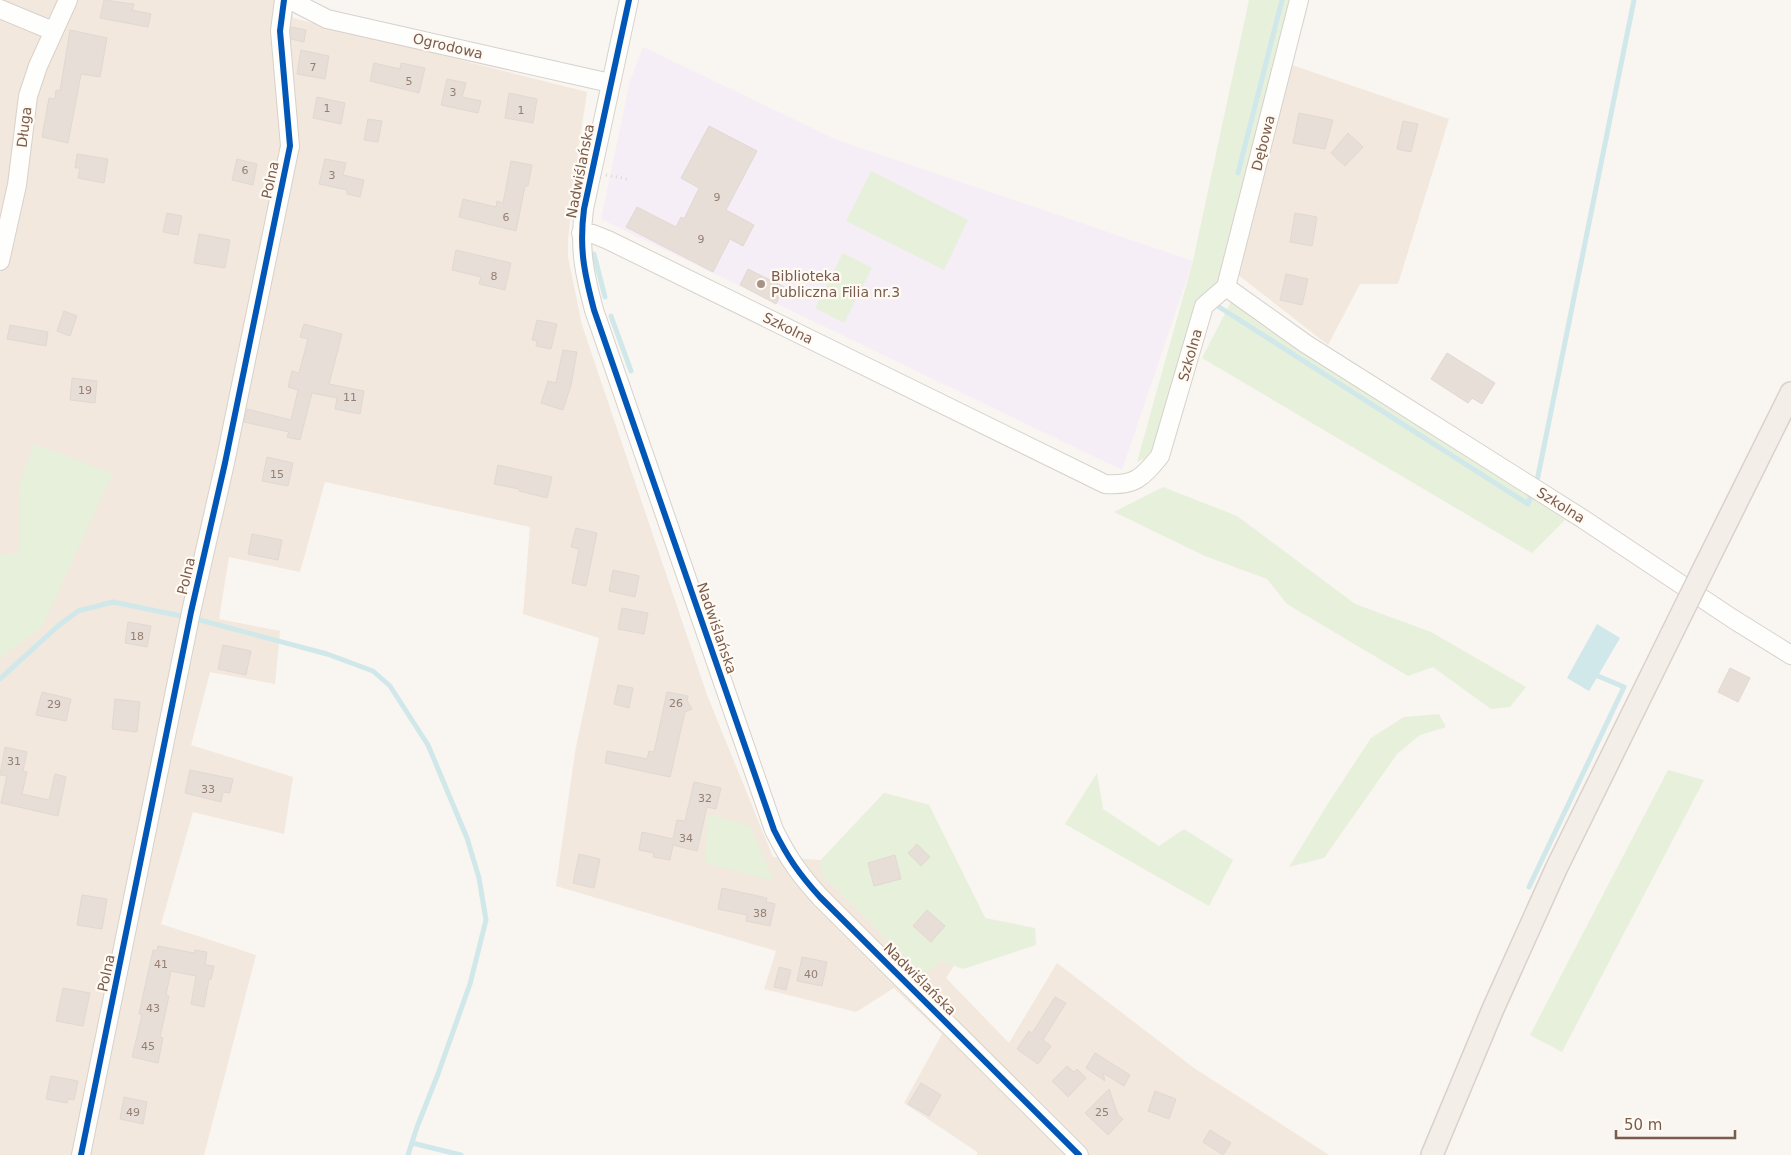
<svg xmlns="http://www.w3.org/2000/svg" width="1791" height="1155" font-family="'DejaVu Sans',sans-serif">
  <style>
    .residential { fill: #f2e8de }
    .education { fill: #f6eef6 }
    .green { fill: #e7f0db }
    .water { fill: #d0e8ea }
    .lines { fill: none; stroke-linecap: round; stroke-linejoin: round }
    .stream { stroke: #d0e8ea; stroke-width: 5 }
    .building { fill: #e6ded7; stroke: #e2d8d2 }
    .minor-casing { stroke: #d7d1cb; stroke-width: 20 }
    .major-casing { stroke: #dad1cc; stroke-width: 24 }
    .path { stroke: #dcd5d0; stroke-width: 3; stroke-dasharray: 1 4; stroke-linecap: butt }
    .minor { stroke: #fefefd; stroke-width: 18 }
    .major { stroke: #f3eee8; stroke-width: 21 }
    .major-bridge-casing { stroke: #dad1cc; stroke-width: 24; stroke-linecap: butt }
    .major-bridge { stroke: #f3eee8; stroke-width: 21 }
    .cycleway-casing { stroke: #fffaf3; stroke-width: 9 }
    .cycleway { stroke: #0057b8; stroke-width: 6 }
    .poi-dot { fill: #a69286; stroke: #fffaf3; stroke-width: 2 }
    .labels { text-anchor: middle; stroke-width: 4.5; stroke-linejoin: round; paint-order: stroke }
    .number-label { font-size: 11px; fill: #977e72 }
    .street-label { font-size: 14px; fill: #7a5c4d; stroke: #fffaf3 }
    .poi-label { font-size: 14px; fill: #7a5c4d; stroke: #fffaf3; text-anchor: start }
  </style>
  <rect width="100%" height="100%" fill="#f9f5f0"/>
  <path class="residential" d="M0 0H292L293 18 587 92 579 145 568 240V257L582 325 707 695 773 857 821 860 884 793 929 805 985 918 946 978 1009 1043 1057 963 1194 1068 1329 1155H977V1152L904 1103 942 1034 894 988 856 1012 764 989 776 951 556 886 575 752 599 638 523 614 530 527 325 482 300 572 229 557 219 619 280 631 275 684 210 672 191 745 293 777 284 834 193 812 161 924 256 955 204 1155H0Z
    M1292 65 1449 119 1398 284H1360L1328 345 1237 274Z"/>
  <path class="education" d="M643 47 837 140 1193 261 1122 470 601 219 630 81Z"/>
  <path class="green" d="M1249 0H1292L1222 281 1154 454 1137 462 1193 261Z
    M871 171 968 220 944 270 846 221Z
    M843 253 872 268 844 323 815 308Z
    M1233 298 1303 349 1565 520 1532 553 1202 358Z
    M33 444 113 473 42 627 0 658V555L20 552 19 487Z
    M1163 487 1237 516 1355 604 1431 632 1526 687 1510 707 1491 709 1433 667 1408 676 1287 604 1267 579 1205 556 1114 512Z
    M1439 714 1446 727 1420 735 1397 754 1324 858 1289 867 1327 805 1371 738 1404 717Z
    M1668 770 1704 780 1562 1052 1530 1035Z
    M1097 773 1103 809 1159 846 1184 829 1233 860 1209 906 1065 824Z
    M884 793 929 805 985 918 1035 928 1036 945 963 969 941 961 924 976 822 875 821 860Z
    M708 814 750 826 774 881 705 863Z"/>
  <path class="water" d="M1597 624 1620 638 1589 691 1567 678Z"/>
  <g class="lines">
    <path class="stream" d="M1238 173 1282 0
      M594 254 605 297
      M1216 305 1528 504 1531 495
      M611 316 631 371
      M1537 481 1634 0
      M0 679 58 626 78 611 113 602 196 619 327 654 373 671 390 686 428 745 467 838 479 878 486 920 470 984 438 1074 417 1127 408 1155
      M1529 887 1624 687 1598 676
      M412 1143 461 1155"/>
  </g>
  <path class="building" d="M104 0 134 4 132 10 151 14 148 27 100 18Z
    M291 27 306 30 304 42 291 39Z
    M70 30 107 38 100 77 81 74 68 143 42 137 49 98 55 99 56 90 60 91Z
    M301 50 329 56 325 79 297 74Z
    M374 63 400 69 401 63 425 68 419 93 370 81Z
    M447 79 466 83 462 97 481 101 478 113 441 105Z
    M509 93 537 99 533 123 505 118Z
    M317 97 345 103 341 124 313 118Z
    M1299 113 1333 120 1325 149 1293 143Z
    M368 119 382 121 378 142 364 140Z
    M1403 121 1418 124 1411 152 1397 149Z
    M709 126 757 151 726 210 754 225 743 246 730 239 713 272 626 227 637 207 676 227 681 217 684 219 699 188 681 178Z
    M1348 133 1363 147 1345 166 1331 153Z
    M77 154 108 159 104 183 78 178 80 168H75Z
    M237 159 257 164 253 185 232 180Z
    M325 159 346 163 343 175 364 180 360 197 347 194V190L319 184Z
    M511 161 532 165 528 186H525L516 231 459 217 463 199 496 207 497 201 503 203Z
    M167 213 182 216 178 235 163 232Z
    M1295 213 1317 217 1312 246 1290 242Z
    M199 234 230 240 225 268 194 263Z
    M456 250 511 263 505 290 479 284 481 277 452 270Z
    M748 269 784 287 776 304 740 285Z
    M1286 274 1308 279 1302 305 1280 300Z
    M64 311 77 316 70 336 57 331Z
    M537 320 557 324 551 349 536 346 537 341 532 340Z
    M304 324 342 334 329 384 364 391 360 414 335 409 337 398 312 393 300 440 287 437 289 432 244 422 247 409 291 420 298 390 288 387 292 371 299 373 308 339 300 337Z
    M10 325 48 332 46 346 7 339Z
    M563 350 577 352 571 385 563 410 541 403 548 381 556 383Z
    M1447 353 1495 383 1482 404 1472 398 1468 403 1431 379Z
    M72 378 97 381 95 403 70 400Z
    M267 457 293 463 288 486 262 481Z
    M498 465 552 477 547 498 519 491V489L494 484Z
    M576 528 597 533 586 586 572 583 579 549 571 547Z
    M252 534 282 540 278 560 248 554Z
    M613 570 639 576 635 597 609 591Z
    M622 608 648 613 644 634 618 629Z
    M128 622 151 626 147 647 125 643Z
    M223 645 251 651 246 675 218 669Z
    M1730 668 1750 678 1738 702 1718 692Z
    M618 685 633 688 629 708 614 704Z
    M42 692 71 699 66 721 36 715Z
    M667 692 688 696 687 701 692 709 685 712 670 777 605 763 607 751 647 759 649 751 654 752Z
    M115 699 140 702 137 732 112 729Z
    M5 747 27 752 23 771 27 772 22 794 49 800 55 774 66 777 58 816 1 803 7 776 0 775Z
    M190 770 233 779 230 793 223 792 221 802 185 793Z
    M694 782 721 788 716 809 707 807 697 851 673 845 670 860 653 857 654 853 639 850 642 832 673 839 677 820 685 821Z
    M917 844 930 857 921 866 908 853Z
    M579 854 600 859 594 888 573 883Z
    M895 855 901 879 874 886 868 863Z
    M722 888 767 898 766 902 775 904 770 926 746 921 747 915 718 909Z
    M82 895 107 899 102 929 77 925Z
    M927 910 945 926 931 942 913 926Z
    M158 946 194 953 195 950 207 952 205 965 214 966 211 979H209L204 1007 191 1004 196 976 171 971 166 995 169 996 160 1037 163 1038 158 1063 132 1057 142 1015 139 1014 153 950 157 951Z
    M802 957 827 962 822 986 797 981Z
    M779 967 791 970 786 990 774 987Z
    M63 988 90 993 83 1026 56 1021Z
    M1055 997 1066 1003 1043 1040 1051 1046 1038 1064 1017 1049 1029 1031 1032 1033Z
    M1095 1053 1130 1075 1124 1086 1103 1073 1105 1081 1086 1068Z
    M1067 1066 1074 1072 1077 1069 1086 1078 1068 1097 1052 1081Z
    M51 1076 78 1081 74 1100 68 1099 67 1103 46 1099Z
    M921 1083 941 1095 929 1116 908 1104Z
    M1109 1089 1118 1115 1123 1119 1108 1135 1085 1113Z
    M1155 1091 1176 1099 1169 1119 1148 1111Z
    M124 1097 147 1102 143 1124 120 1119Z
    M1210 1130 1231 1143 1223 1155 1203 1142Z"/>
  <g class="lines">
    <defs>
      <path id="minor" d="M290 0 327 19 610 83
        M629 0 584 209C579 248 584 272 594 310L774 830C788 858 799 874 820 897L1079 1155
        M0 9 53 31
        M581 233 593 234 608 240 1105 484C1135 486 1142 478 1160 456L1204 306 1226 287
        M0 261 17 185 28 96 38 66 68 0
        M1226 287 1306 344 1583 519 1733 619 1791 655
        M1226 287 1299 0
        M81 1155 191 612 225 463 290 146 280 31 284 0"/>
      <path id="major" d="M1706 564 1791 393
        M1432 1155 1493 1009 1556 869 1672 633"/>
    </defs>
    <use href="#minor" class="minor-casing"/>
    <use href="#major" class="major-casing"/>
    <path class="path" d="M606 175 627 179"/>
    <use href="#minor" class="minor"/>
    <use href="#major" class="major"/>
    <defs>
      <path id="major-bridge" d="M1672 633 1706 564"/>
    </defs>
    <use href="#major-bridge" class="major-bridge-casing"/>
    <use href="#major-bridge" class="major-bridge"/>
    <defs>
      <path id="cycleway" d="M629 0 584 209C579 248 584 272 594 310L774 830C788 858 799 874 820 897L1079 1155
        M81 1155 191 612 225 463 290 146 280 31 284 0"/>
    </defs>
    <use href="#cycleway" class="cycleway-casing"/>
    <use href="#cycleway" class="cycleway"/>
  </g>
  <circle class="poi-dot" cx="761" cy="284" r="5"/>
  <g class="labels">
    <g class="number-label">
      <text x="313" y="71">7</text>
      <text x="409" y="85">5</text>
      <text x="453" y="96">3</text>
      <text x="327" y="112">1</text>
      <text x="521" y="114">1</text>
      <text x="245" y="174">6</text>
      <text x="332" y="179">3</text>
      <text x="717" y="201">9</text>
      <text x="506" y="221">6</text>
      <text x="701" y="243">9</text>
      <text x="494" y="280">8</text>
      <text x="85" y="394">19</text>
      <text x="350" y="401">11</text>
      <text x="277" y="478">15</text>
      <text x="137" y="640">18</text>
      <text x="676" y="707">26</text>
      <text x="54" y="708">29</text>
      <text x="14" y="765">31</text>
      <text x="208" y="793">33</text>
      <text x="705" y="802">32</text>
      <text x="686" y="842">34</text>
      <text x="760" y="917">38</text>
      <text x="161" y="968">41</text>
      <text x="811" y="978">40</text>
      <text x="153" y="1012">43</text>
      <text x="148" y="1050">45</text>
      <text x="133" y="1116">49</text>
      <text x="1102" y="1116">25</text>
    </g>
    <g class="street-label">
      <text transform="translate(448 46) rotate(13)" y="5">Ogrodowa</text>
      <text transform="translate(24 127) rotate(-83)" y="5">Długa</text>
      <text transform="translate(1263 143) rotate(-76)" y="5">Dębowa</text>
      <text transform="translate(580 171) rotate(-79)" y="5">Nadwiślańska</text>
      <text transform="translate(270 180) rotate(-78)" y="5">Polna</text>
      <text transform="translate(788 328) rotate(26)" y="5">Szkolna</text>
      <text transform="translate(1190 355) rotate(-74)" y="5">Szkolna</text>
      <text transform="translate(1561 505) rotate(32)" y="5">Szkolna</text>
      <text transform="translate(186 576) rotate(-77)" y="5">Polna</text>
      <text transform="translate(717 628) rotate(71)" y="5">Nadwiślańska</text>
      <text transform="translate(106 973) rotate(-78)" y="5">Polna</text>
      <text transform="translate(920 979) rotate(45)" y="5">Nadwiślańska</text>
    </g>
    <g class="poi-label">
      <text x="771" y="281">Biblioteka<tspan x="771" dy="16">Publiczna Filia nr.3</tspan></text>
    </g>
  </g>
  <path d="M1616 1130v8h119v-8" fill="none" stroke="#7a5c4d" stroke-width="2.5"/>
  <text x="1624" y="1130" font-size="15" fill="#7a5c4d" stroke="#fffaf3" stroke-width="4" paint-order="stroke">50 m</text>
</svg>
